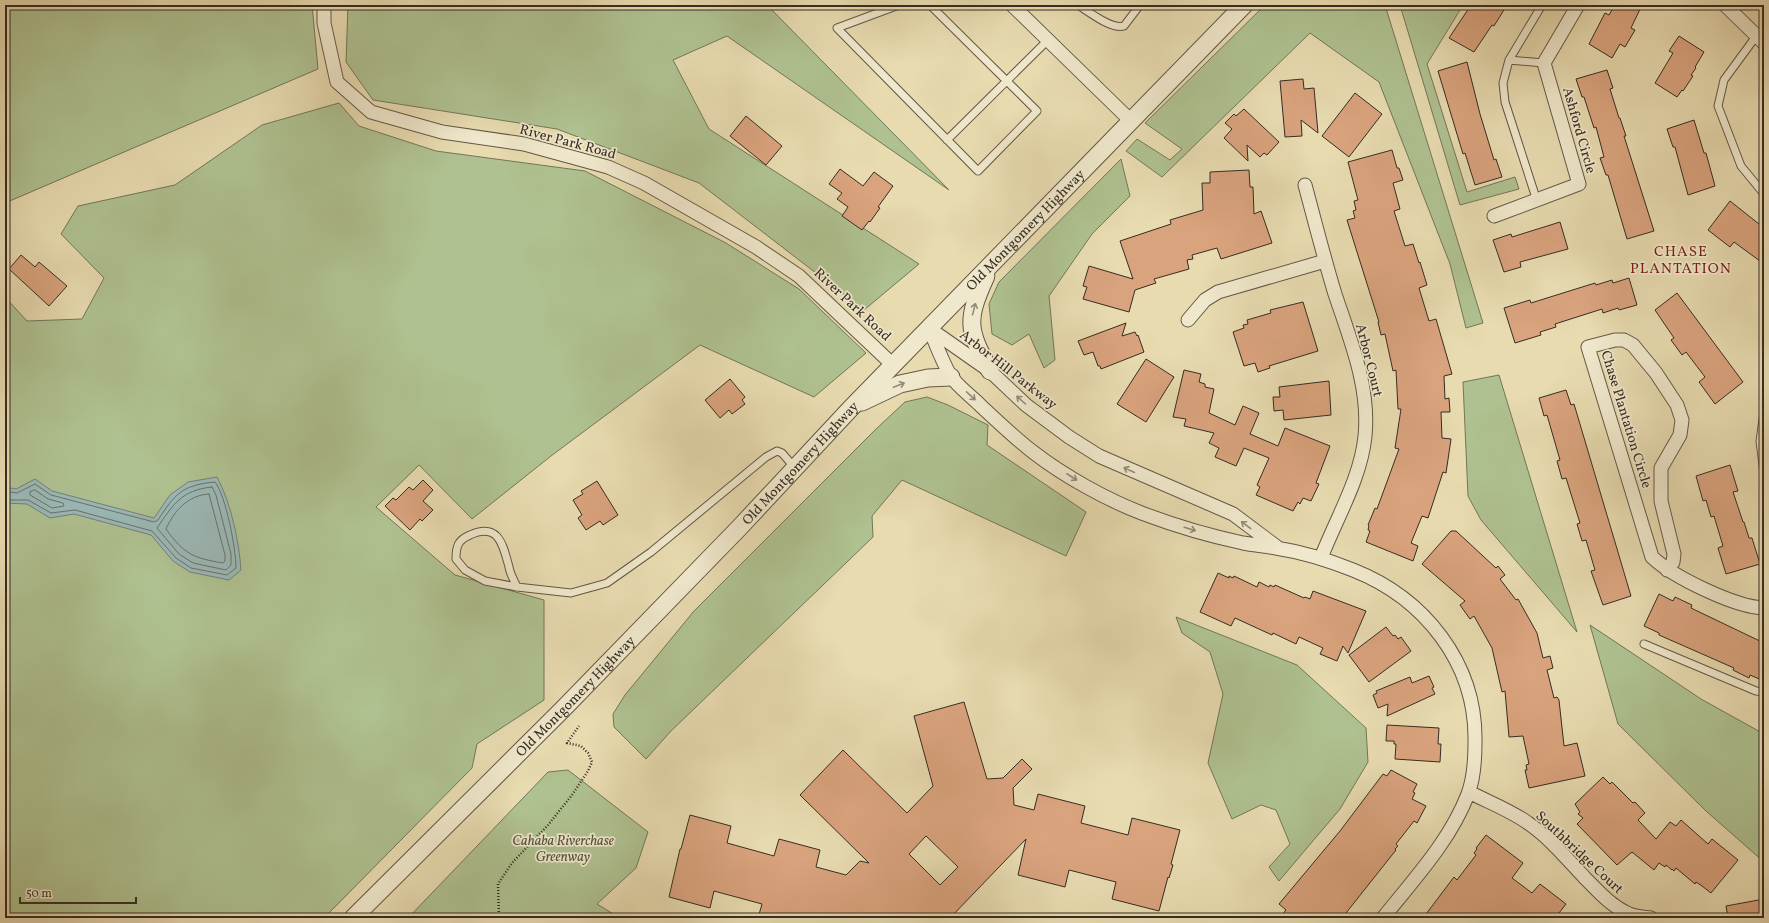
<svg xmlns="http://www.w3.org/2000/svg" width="1769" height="923" font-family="Vollkorn,serif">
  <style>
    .green { fill: #afc190; stroke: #72765a }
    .water { fill: #9bb8b6; stroke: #73807b }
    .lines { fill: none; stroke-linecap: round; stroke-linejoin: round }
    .shore { stroke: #68726c; stroke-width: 1 }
    .building { fill: #d9a37d; stroke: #362c23; fill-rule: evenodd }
    .service-casing { stroke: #625846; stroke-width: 9 }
    .minor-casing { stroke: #625846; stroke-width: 15 }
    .tertiary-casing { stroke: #625846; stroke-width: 19 }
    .path { stroke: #362c23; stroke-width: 2.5; stroke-dasharray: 1 2; stroke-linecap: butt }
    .service { stroke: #f0e8cc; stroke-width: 7 }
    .minor { stroke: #f0e8cc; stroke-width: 13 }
    .tertiary { stroke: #f0e8cc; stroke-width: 17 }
    .oneway { stroke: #938a78 }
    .labels { text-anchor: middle; stroke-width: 3.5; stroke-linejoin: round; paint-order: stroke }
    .street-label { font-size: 14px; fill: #362c23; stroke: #f0e8cc }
    .park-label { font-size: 14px; font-style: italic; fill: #54513e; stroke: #f0e8cc }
    .neighbourhood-label { font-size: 15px; letter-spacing: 1px; fill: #7a1f14; stroke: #f0e8cc }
  </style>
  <rect width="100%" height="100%" fill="#e8dbb0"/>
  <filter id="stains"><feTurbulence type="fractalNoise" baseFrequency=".005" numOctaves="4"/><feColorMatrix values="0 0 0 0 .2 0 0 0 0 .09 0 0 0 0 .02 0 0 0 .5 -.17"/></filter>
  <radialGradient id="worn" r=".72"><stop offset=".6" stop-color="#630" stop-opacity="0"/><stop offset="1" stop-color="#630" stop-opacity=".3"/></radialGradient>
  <path class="green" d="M5 5H312L318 69 5 203Z
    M348 5H767L949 190 727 36 673 60 709 129 919 264 864 310 699 183 557 129 373 100 346 62Z
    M1265 5H1385L1483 323 1466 328 1450 264 1379 82 1310 33 1162 177 1126 151 1137 139 1170 160 1182 149 1145 123Z
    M1400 5H1463L1427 64 1467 192 1515 177 1519 189 1460 205Z
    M339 103 359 126 436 151 585 171 726 243 799 289 866 353 814 397 700 345 551 456 472 519 419 465 376 507 455 575 544 600V700L477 744 472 768 324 918H5V297L27 321 82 319 104 278 61 234 78 206 175 185 262 125Z
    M1121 159 1130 196 1092 234 1049 296 1055 360 1044 368 1029 334 1012 345 992 334 989 304 999 282Z
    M1499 375 1577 632 1481 520 1468 496 1463 382Z
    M927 397 948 405 988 425 987 445 1086 512 1066 556 902 480 872 516 873 537 671 731 646 759 614 727 613 714 625 695 694 611 875 430 905 402Z
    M1176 617 1297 665 1366 728 1368 762 1340 809 1279 881 1269 867 1290 844 1276 810 1261 805 1232 819 1208 763 1223 694 1210 652 1182 633Z
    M1590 625 1701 699 1764 734V862L1706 811 1618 724Z
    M568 770 648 832 636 868 597 904 620 918H408L548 772Z"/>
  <path class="water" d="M217 477C231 503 239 541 241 570L229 580 190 572 173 561 151 535 74 514 50 518 27 504 5 503V487L16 489 35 479 52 491 154 518 170 495 188 482Z"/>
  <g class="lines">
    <path class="shore" d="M212 487 216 495 231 554V565L226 570 193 563 179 554 157 528C173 505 181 490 212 487Z
      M35 490 48 499 63 503 64 506 52 508 30 495V492Z
      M5 491 17 493 35 484 51 495 154 522 158 520C175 494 182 485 215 482 226 496 236 549 236 568L227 575 191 568 176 558 152 531 75 510 51 513 28 500H5
      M209 494 225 555V561L223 563C193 558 184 554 166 529 174 511 188 495 209 494Z"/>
  </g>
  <path class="building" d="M1471 5H1507L1494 26 1492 25 1474 52 1449 38Z
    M1615 5H1642L1631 28 1635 30 1625 47 1620 44 1612 58 1589 44 1605 13 1609 15Z
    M1679 36 1704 52 1695 67 1696 68 1691 75 1693 76 1683 91 1682 90 1677 97 1655 83 1673 53 1669 51Z
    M1467 62 1480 114 1494 160 1496 159 1502 177 1475 185 1465 153 1463 154 1438 71Z
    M1607 70 1613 88 1610 89 1619 118H1620L1626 136H1624L1654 231 1627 239 1608 175H1606L1600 158 1604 157 1596 127 1594 128 1584 97H1582L1576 79Z
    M1303 79 1304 89 1314 88 1318 133 1301 120 1302 136 1285 137 1280 81Z
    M1355 93 1382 114 1349 157 1322 136Z
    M1244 109 1279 142 1267 155 1264 153 1260 157 1247 145 1248 161 1224 138 1232 129 1225 123 1234 114 1236 116Z
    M746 116 782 146 766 165 730 136Z
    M1694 120 1704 153H1706L1715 186 1688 195 1675 147H1673L1667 129Z
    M1392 150 1397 168H1399L1403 180 1393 183 1400 209 1394 211 1405 246 1413 244 1419 263 1420 262 1427 285 1419 288 1429 321 1436 319 1452 374 1444 376 1445 399 1449 398 1450 412H1441L1442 438 1451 439 1446 473 1443 472 1428 518 1422 516 1411 543 1418 546 1413 561 1366 542 1370 531 1368 530 1369 526 1368 525 1375 508 1377 509 1399 449 1395 448 1401 409H1398L1396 370 1393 371 1385 334 1381 335 1378 322H1379L1347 220 1355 218 1353 211 1356 210 1354 201 1358 200 1348 162Z
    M840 169 863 186 874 172 893 186 878 207 880 208 870 222 869 221 862 230 842 216 848 207 837 199 842 193 829 184Z
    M1249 170 1250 187H1253L1254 214 1261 211 1272 243 1221 259 1217 248 1192 255 1193 259 1187 260 1189 269 1154 279 1156 283 1135 290 1129 312 1083 299 1087 287 1083 286 1089 266 1133 279 1120 241 1171 224 1170 220 1203 210 1202 183H1210V172Z
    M1730 201 1764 228V264L1734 242 1730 247 1708 230Z
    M1560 222 1568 249 1520 262 1521 267 1504 272 1493 240 1511 234 1512 237Z
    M21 255 35 267 39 262 67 286 49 306 9 269Z
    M1629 278 1637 305 1619 310 1618 308 1603 313 1602 309 1555 324 1556 327 1540 332 1541 335 1515 343 1504 308 1530 300 1531 303 1595 283 1596 285 1612 280 1613 283Z
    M1677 293 1743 382 1715 404 1699 382 1705 377 1686 352 1682 355 1671 340 1674 338 1655 310Z
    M1303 302 1318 351 1269 366 1270 368 1258 372 1255 363 1244 366 1233 332 1244 328 1243 325 1248 324 1247 320 1271 313 1270 310Z
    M1126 323 1122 336 1135 332 1137 336 1138 335 1144 352 1101 369 1100 366H1098L1093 352 1084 355 1078 341Z
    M1146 359 1174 377 1146 422 1117 404Z
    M1184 370 1201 374 1199 382 1205 384V387L1214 389 1209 413 1235 425 1243 406 1259 413 1250 434 1278 446 1285 428 1330 446 1316 483 1319 484 1311 501 1303 498 1300 504 1298 502 1293 511 1256 495 1260 487 1257 485 1269 458 1244 448 1236 466 1215 457 1219 448 1209 443 1214 433 1184 426 1186 419 1173 417Z
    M730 379 745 397 742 400 745 404 732 414 729 410 720 418 705 400Z
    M1329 381 1331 415 1284 420 1283 410 1274 411 1273 397H1280L1279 387Z
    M1566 390 1571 405 1574 404 1631 596 1603 605 1591 571 1595 570 1586 540 1582 541 1577 524 1580 523 1571 494 1566 478 1562 479 1557 461 1560 460 1547 415 1544 416 1539 398Z
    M1730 465 1738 491 1733 492 1743 522H1744L1749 538H1752L1760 564 1726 574 1718 548 1723 546 1714 516 1711 517 1706 500 1703 501 1696 476Z
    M423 480 433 490 423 501 433 510 422 521 420 519 410 530 385 506 393 498 396 500 409 487 413 490Z
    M597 481 618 515 603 525 600 521 586 530 578 518 582 515 573 500 583 494 581 491Z
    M1451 531H1456L1496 568 1498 566 1505 575 1500 579 1516 600 1518 599 1537 633 1543 658 1550 656 1553 668 1547 670 1554 698 1557 697 1559 700 1564 746 1577 743 1585 776 1529 788 1525 770H1527L1526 765 1529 764 1523 736 1509 737 1505 691 1502 692 1492 648 1474 616 1470 619 1460 605 1465 601 1422 564Z
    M1218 573 1229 578V576L1233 578 1234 576 1257 587 1259 582 1269 587 1270 585 1274 587 1275 585 1304 598 1305 597 1310 599 1313 591 1366 611 1348 653 1343 646 1337 661 1320 654 1323 648 1299 637 1296 644 1273 633 1272 635 1235 618 1231 626 1200 612Z
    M1659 594 1673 601 1675 597 1692 605 1691 608 1764 643V681L1750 675 1749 678 1733 670 1734 668 1659 635V633L1644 626Z
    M1386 627 1393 636 1395 635 1398 639 1401 637 1411 651 1369 682 1349 655Z
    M1429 676 1434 687 1432 688 1435 694 1387 716 1388 704 1378 708 1373 695 1377 693 1376 691 1410 677 1412 683Z
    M964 702 987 779 1003 778 1022 759 1032 769 1013 788 1014 805 1034 810 1038 794 1085 806 1081 823 1128 835 1132 818 1180 830 1171 864 1173 865 1169 878 1168 877 1159 911 1112 899 1116 882 1069 870 1065 887 1018 875 1026 839 950 918H816L803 914 802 918H758L762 904 714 891 710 908 669 897 680 849H681L690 815 731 826 727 843 774 856 779 839 820 850 816 867 846 875 860 861 869 863 800 795 843 750 907 813 933 786 914 716ZM926 836 958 867 940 885 909 854Z
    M1387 725 1439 728 1438 744H1441L1440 762 1395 759 1396 744H1394V741H1386Z
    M1391 770 1417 784 1413 792 1415 793 1412 799 1426 806 1417 823 1414 821 1396 844 1398 846 1395 849 1396 850 1342 918H1280L1286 910 1279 904 1340 831 1383 774 1387 776Z
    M1603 777 1610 784 1612 782 1633 803 1635 802 1645 813 1638 820 1656 839 1670 822 1676 826 1681 820 1708 844 1712 839 1738 860 1711 893 1702 886 1696 882 1695 884 1676 868 1674 871 1672 869V870L1666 865 1665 867 1659 863 1654 870 1632 852 1617 865 1577 824 1583 818 1578 814 1580 812 1575 804Z
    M1486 835 1523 863 1512 878 1532 893 1540 884 1566 904 1555 918H1423L1454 877 1457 880 1476 855 1474 853 1477 849 1476 848Z
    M1764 899V914L1761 915V918H1728L1726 906Z"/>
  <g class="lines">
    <defs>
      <path id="service" d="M899 5 837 28 978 171 1037 111 930 5
        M1078 5C1089 12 1112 30 1124 26L1140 5
        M1757 35 1724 80 1718 106 1741 166 1764 194
        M1509 60 1544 63
        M947 140 1048 40
        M1537 201 1505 102 1503 83 1509 60 1542 5
        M1764 412 1760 441 1764 473
        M517 587C514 580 510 574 509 567 503 545 499 522 470 535 458 540 456 546 456 559L465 570 485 581 517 587 571 593 607 583 651 552 766 457 777 451 782 453 795 468
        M1644 644 1756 691 1764 692"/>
      <path id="minor" d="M324 5V23L337 82 371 112 442 132 524 144 608 167 644 183 756 247 799 276 893 365
        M1012 5 1131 121
        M1725 5 1764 43
        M1305 185C1315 222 1324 258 1335 294 1350 339 1370 387 1365 436 1361 478 1336 519 1321 558
        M1494 216 1579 184 1544 63 1578 5
        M1188 320 1205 300 1218 292 1325 261
        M929 328C936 344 942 361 950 375 957 386 971 396 980 405 997 421 1015 438 1033 452 1064 476 1107 500 1144 514 1176 526 1210 536 1243 543 1254 545 1265 546 1276 548 1302 552 1328 560 1353 570 1424 598 1477 663 1475 743 1475 760 1474 778 1468 794 1450 841 1414 879 1383 918
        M930 329 990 371 1026 405 1069 437 1099 456 1233 514 1277 547
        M1667 570 1673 562 1674 554 1661 501V468L1680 435 1682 420 1677 405 1656 373 1633 345 1624 340H1615L1588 347 1652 557C1673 577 1735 607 1764 608
        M1469 792C1488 802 1510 810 1528 823 1550 838 1567 859 1585 878 1598 891 1610 905 1627 913 1634 917 1643 917 1651 918"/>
      <g id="tertiary">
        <path d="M986 276C966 320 967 329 990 371"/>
        <path d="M862 402 900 384 928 378 951 377"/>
        <path id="s1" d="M353 918 562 710 739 528 851 408 1244 5"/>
      </g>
    </defs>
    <use href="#service" class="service-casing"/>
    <use href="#minor" class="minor-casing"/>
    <use href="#tertiary" class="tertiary-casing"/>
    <path class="path" d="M499 918 498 884 512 863 548 825 572 795 588 771 592 762 588 753 581 746 567 743 579 726"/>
    <use href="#service" class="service"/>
    <use href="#minor" class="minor"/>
    <use href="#tertiary" class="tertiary"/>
  </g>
  <defs><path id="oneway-shaft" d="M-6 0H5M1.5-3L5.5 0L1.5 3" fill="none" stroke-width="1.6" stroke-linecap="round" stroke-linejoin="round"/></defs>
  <g class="oneway">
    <use href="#oneway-shaft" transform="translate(974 309) rotate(-76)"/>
    <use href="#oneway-shaft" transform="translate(899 385) rotate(-21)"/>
    <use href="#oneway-shaft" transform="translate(971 396) rotate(43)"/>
    <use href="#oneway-shaft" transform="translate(1021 400) rotate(-138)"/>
    <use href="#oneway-shaft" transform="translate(1129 470) rotate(-155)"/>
    <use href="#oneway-shaft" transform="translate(1072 477) rotate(33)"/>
    <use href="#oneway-shaft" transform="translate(1246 525) rotate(-143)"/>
    <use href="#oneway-shaft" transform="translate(1190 529) rotate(17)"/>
  </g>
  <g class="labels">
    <g class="street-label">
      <text transform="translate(1580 130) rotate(74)" y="5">Ashford Circle</text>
      <text transform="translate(568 141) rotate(15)" y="5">River Park Road</text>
      <text dy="5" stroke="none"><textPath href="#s1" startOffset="962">Old Montgomery Highway</textPath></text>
      <text transform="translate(853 304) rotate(43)" y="5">River Park Road</text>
      <text transform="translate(1370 360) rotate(76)" y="5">Arbor Court</text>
      <text transform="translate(1009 369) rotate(38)" y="5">Arbor Hill Parkway</text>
      <text transform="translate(1627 419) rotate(73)" y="5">Chase Plantation Circle</text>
      <text dy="5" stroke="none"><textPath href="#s1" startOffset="638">Old Montgomery Highway</textPath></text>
      <text dy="5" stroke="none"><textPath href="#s1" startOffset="314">Old Montgomery Highway</textPath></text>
      <text transform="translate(1580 852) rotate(43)" y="5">Southbridge Court</text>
    </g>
    <g class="park-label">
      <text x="563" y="845">Cahaba Riverchase<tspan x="563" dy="16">Greenway</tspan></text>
    </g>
    <g class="neighbourhood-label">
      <text x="1681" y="256">CHASE<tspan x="1681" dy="17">PLANTATION</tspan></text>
    </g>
  </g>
  <rect width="1769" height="923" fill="none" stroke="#e8dbb0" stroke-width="20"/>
  <rect x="6" y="6" width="1757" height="911" fill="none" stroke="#362c23" stroke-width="2"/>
  <rect x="10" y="10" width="1749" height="903" fill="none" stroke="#362c23"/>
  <path d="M20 897v6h116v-6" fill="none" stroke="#362c23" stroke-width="2"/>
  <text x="26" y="897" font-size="12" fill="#362c23" stroke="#f0e8cc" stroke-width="3" paint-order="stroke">50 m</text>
  <rect width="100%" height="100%" filter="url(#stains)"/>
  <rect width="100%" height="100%" fill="url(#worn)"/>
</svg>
